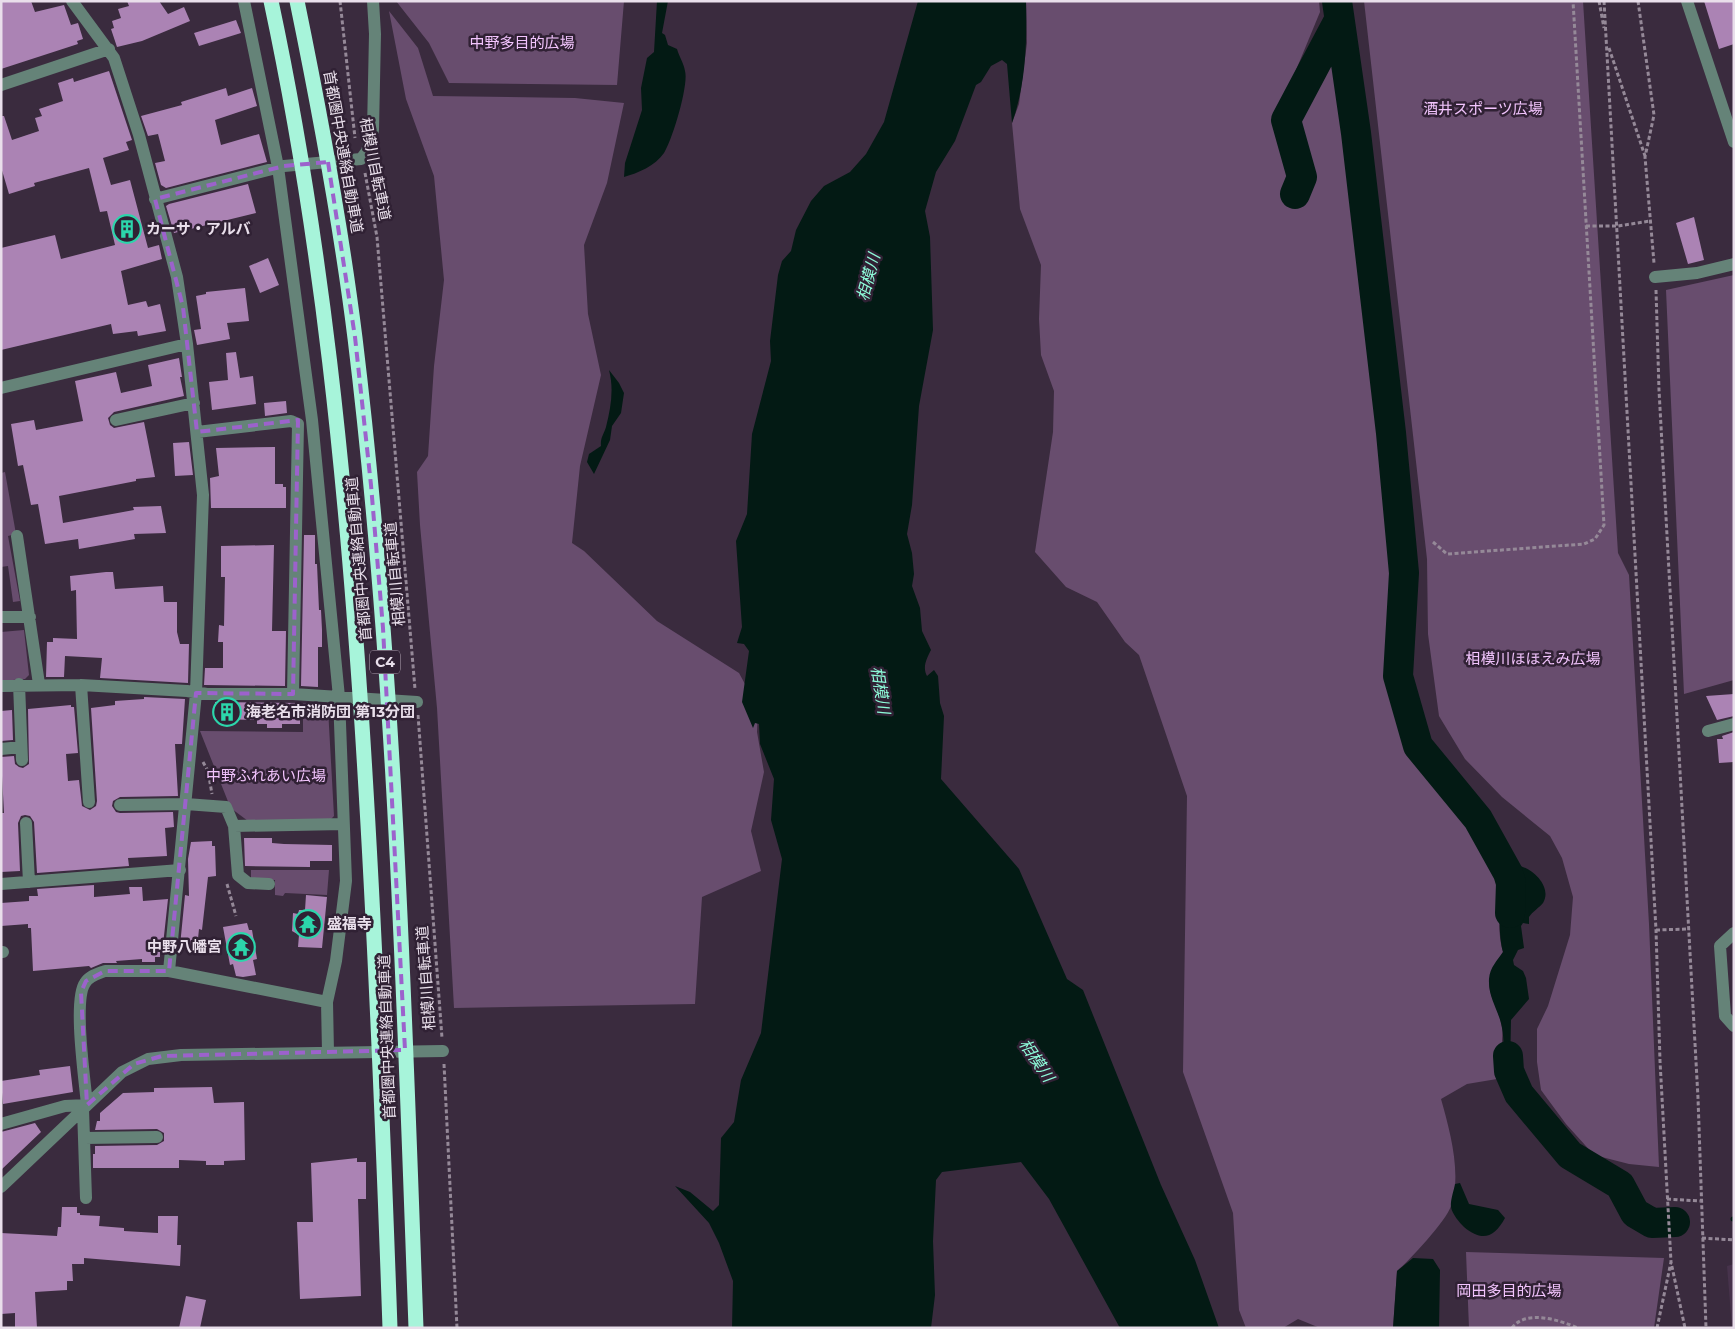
<svg xmlns="http://www.w3.org/2000/svg" width="1735" height="1329" font-family="Montserrat,'Noto Sans JP',sans-serif">
  <style>
    .built { fill: #47334c }
    .green { fill: #684d6e }
    .water { fill: #031a14 }
    .lines { fill: none; stroke-linecap: round; stroke-linejoin: round }
    .stream { stroke: #031a14; stroke-width: 5 }
    .river { stroke: #031a14; stroke-width: 30 }
    .building { fill: #ab83b4 }
    .path { stroke: #958998; stroke-width: 3; stroke-dasharray: 4 2.5; stroke-linecap: butt }
    .minor { stroke: #658378; stroke-width: 12 }
    .highway { stroke: #a7f4da; stroke-width: 15 }
    .marked { fill: none; stroke: #9c62cc; stroke-width: 4; stroke-dasharray: 10 6; stroke-linejoin: round }
    .labels { text-anchor: middle; stroke-width: 5; stroke-linejoin: round; paint-order: stroke }
    .shield { fill: #302134; stroke: #b2a6b4; stroke-width: 1 }
    .shield-label { font-size: 14px; font-weight: bold; fill: #e9dfeb }
    .park-label { font-size: 15px; fill: #f2c4fd; stroke: #302134 }
    .street-label { font-size: 15px; fill: #e9dfeb; stroke: #302134 }
    .poi-label { font-size: 15px; font-weight: bold; fill: #e9dfeb; stroke: #302134; text-anchor: start }
    .water-label { font-size: 16px; font-style: italic; fill: #8dfbd9; stroke: #302134 }
  </style>
  <rect width="100%" height="100%" fill="#3a2b3e"/>
  <path class="built" d="M1734 1264V1328H1732L1727 1266Z"/>
  <path class="green" d="M396 1H624L617 85 449 83 429 43Z
    M1026 1H1319L1320 12 1277 116 1297 174 1295 194 1303 198V147L1294 130 1293 118 1332 44 1337 50 1342 63 1399 558 1402 596 1398 628 1399 662 1408 690 1424 733 1436 753 1480 808 1470 825 1479 850 1505 879C1500 901 1496 929 1503 952 1477 990 1494 990 1502 1027 1503 1032 1502 1037 1502 1043 1502 1055 1505 1065 1509 1077L1467 1084 1441 1099C1450 1131 1462 1174 1451 1206 1446 1221 1410 1260 1397 1271L1393 1328H1320L1298 1319 1283 1328H1246L1239 1310 1233 1213 1183 1072 1187 796 1139 655 1125 642 1097 602 1066 587 1035 552 1053 432 1054 391 1041 355 1039 319 1041 265 1020 209 1012 123 1019 104 1027 43Z
    M1364 1H1583L1618 553 1629 575 1649 924 1659 1167 1629 1164 1594 1155 1566 1124 1541 1090 1537 1062V1029L1548 1006 1570 935 1573 897 1562 858 1550 836 1502 797 1465 759 1439 716 1428 634 1427 559Z
    M389 11 418 48 433 96 575 98 624 103 607 183 584 245 588 314 601 375 580 466 572 543 584 551 657 621 739 673 758 708 757 732 764 772 751 831 761 871 702 897 695 1004 454 1008 437 708 420 525 417 472 428 456 434 366 444 280 434 176 406 99Z
    M1734 275V680L1684 694 1666 290Z
    M5 472 16 534 8 536 20 601 13 602 8 566 1 567V473Z
    M24 630 29 675 25 679 1 681V632Z
    M303 703H323L328 708 334 816 329 821H248L232 809 229 804 200 731 303 732Z
    M251 870H329L327 895 285 893 283 896 275 895V880H251Z
    M1466 1252 1664 1258 1654 1328H1469Z"/>
  <path class="water" d="M657 1H668L662 33 665 35 668 45 677 49C679 56 684 64 685 71 689 85 672 141 664 153 655 166 638 173 624 177L625 163 642 110 641 88 647 58 654 52Z
    M918 1H1026C1027 42 1026 84 1012 123L1007 64 1002 60 991 66 981 82 976 85 955 141 936 172 925 211 930 237 933 330 919 406 912 505 907 534 912 553 914 574 912 586 920 608 922 631 931 650C927 658 922 667 927 676L934 670 938 676 940 703 944 716 941 779 1019 869 1067 979 1083 990 1161 1185 1195 1260 1219 1328H1120L1049 1199 1021 1162 942 1172 936 1180 933 1241 935 1295 931 1328H732L733 1281 719 1243 709 1223 675 1186 690 1192 713 1211 719 1205 721 1138 734 1122 741 1080 761 1033 782 859 771 820 774 779 760 744 759 724 755 723 753 728 742 702 749 651 744 644 737 643 742 627 736 541 747 514 752 434 771 361 770 341 778 275 782 261 791 251 796 230 811 201 824 186 850 172 866 154 884 122Z
    M609 370 619 383 624 393 621 413 612 426 610 440 594 474 587 462 589 454 601 446C600 438 604 434 606 427 611 407 614 389 609 370Z
    M1516 865C1531 867 1553 886 1543 903 1540 907 1532 912 1529 917V924L1523 923 1521 926 1524 948 1518 950 1513 960 1514 965 1523 971 1526 978 1529 999 1511 1020 1510 1070C1517 1076 1524 1083 1523 1093L1519 1094C1500 1079 1506 1049 1502 1028 1499 1010 1488 998 1489 979 1490 967 1497 961 1503 952 1497 932 1498 877 1516 865Z
    M1460 1183 1469 1204 1498 1210 1505 1218C1494 1238 1482 1242 1464 1227 1460 1223 1452 1214 1451 1207 1450 1201 1454 1190 1455 1184Z
    M1413 1258 1433 1259 1440 1270 1439 1328H1393L1397 1271Z"/>
  <g class="lines">
    <path class="stream" d="M1733 1219H1734"/>
    <path class="river" d="M1337 1 1356 133 1391 433 1404 573 1398 676 1418 746 1478 819 1508 873 1511 883 1510 913
      M1295 194 1302 177 1286 120 1339 20
      M1508 1056 1509 1071 1519 1094 1570 1155 1620 1185 1635 1213 1652 1223 1675 1222"/>
  </g>
  <path class="building" d="M1 1H31L35 12 64 5 71 25 78 23 83 39 77 41 78 44 1 69Z
    M127 1H159L168 14 184 7 190 21 142 41 117 47 111 29 114 28 112 21 121 18 118 9 129 6Z
    M1704 1H1734V44L1719 49Z
    M236 20 241 33 199 46 194 33Z
    M109 71 132 140 126 142 129 150 103 158 111 185 130 180 148 248 159 245 162 259 121 271 128 305 146 301 148 307 160 304 166 331 138 336 137 331 113 334 111 324 1 350V248L55 235 61 259 115 245 107 211 100 212 89 168 34 183 35 186 9 194 1 167V116H4L12 140 39 131 35 118 42 116 39 109 63 101 58 83 73 78 74 82Z
    M226 88 228 96 252 88 257 106 215 120 221 145 259 134 267 162 166 188 161 185 155 163 165 161 158 134 148 136 141 116 182 105 181 102Z
    M248 184 256 213 174 233 166 206 169 204Z
    M1694 217 1704 260 1688 264 1676 223Z
    M268 258 279 285 260 293 249 266Z
    M245 288 249 321 227 323 230 339 197 345 194 330 201 329 196 296 206 294V292Z
    M236 352 240 378 253 376 256 404 212 410 209 382 228 380 226 353Z
    M179 358 182 377H180L184 396 114 412 108 418 110 425 114 428 144 422 155 477 136 479V481L59 496 63 523 134 510 133 507 161 506 166 533 134 534 135 539 79 549 78 539 45 544 38 504 31 505 23 465 18 466 11 424 34 420 36 430 83 421 75 381 116 372 121 393 152 386 148 365Z
    M286 401 287 413 265 416 264 403Z
    M189 442 193 475 175 476 173 443Z
    M275 447V484H283V487H286V508H211L210 478 219 476 216 448Z
    M304 535H315V564H317L319 610H321L322 630V647H318V687L301 686Z
    M274 545 272 631H286L285 686 204 685 205 668H223V642H218L219 625 224 626 225 577H221V546Z
    M106 572H113L115 589 163 586 164 602H177V632L180 644H189L188 683 100 678 102 658 65 656 64 677H46L47 642H53V638L77 639 76 590 71 591 70 576Z
    M1734 694V716L1717 720 1706 696Z
    M144 697 185 699 182 744H175L178 796 120 797 113 801 112 806 116 812 120 813 173 812 174 827 165 828 167 856 128 858 129 866 37 873 34 822 30 816 25 815 21 816 18 823 20 871 1 872V813H4L1 757 14 756 15 764 19 767 23 768 29 764 28 709 71 705V707H74L78 753 66 754 68 781 79 780 82 806 90 810 96 806 97 801 91 708 115 705V701L144 699Z
    M215 702 300 703V724H282V728H267V724H257V720L215 719Z
    M12 710 13 740 1 741V711Z
    M1734 732V762L1719 763 1717 739H1723L1722 736Z
    M244 838H272V843L284 844 332 845V861H310V867L245 866Z
    M212 841V846H215L216 876 208 877 202 930 199 929 197 948 180 946 185 895 189 896 188 859 191 842Z
    M94 885V897L130 894 129 887H142L143 901 168 899 163 945 160 944V957H155V962H142V959L116 961 117 963H103L91 968 89 966 33 971 31 928H28V924L1 926V903L29 901V896H38L37 889Z
    M306 895 327 897 322 948 298 947 299 935 292 931 293 913 298 914 299 910H305Z
    M247 923 249 930H252L257 959 253 960 256 975 243 977 236 976 233 964 230 965 223 927Z
    M70 1066 73 1092 3 1104 1 1081 40 1075 39 1070Z
    M212 1087 214 1103 244 1102 245 1160 224 1161V1165H206V1161L179 1160V1168H93V1154H95V1146L157 1145 164 1141V1133L157 1129 95 1130 97 1121H100V1113L123 1093 154 1092V1088Z
    M35 1123 41 1132 1 1170V1132Z
    M357 1158V1162H366V1199H358L361 1296 300 1299 297 1222H313L311 1163Z
    M62 1207H77V1213H80V1215L100 1216 99 1226 124 1228V1231L158 1233V1216H178L177 1245H181L180 1266 84 1258V1264H72L73 1281H67V1290L35 1292 37 1328H15V1313L1 1314V1233L57 1236 58 1227H61Z
    M186 1296 206 1300 200 1328H179Z"/>
  <g class="lines">
    <path class="path" d="M340 1 355 138
      M1599 1 1604 28
      M1604 1 1656 930 1660 1061 1671 1262
      M1638 1 1654 115 1645 157 1654 263
      M1609 48 1645 156
      M365 173 377 237 415 689
      M1586 226H1618L1650 221
      M1656 290 1659 390 1698 1098 1706 1328
      M1433 542 1447 554 1584 544 1595 539 1604 525 1573 1
      M418 715 442 1038
      M203 762 208 771 212 794
      M227 884 236 916
      M1656 930 1690 929
      M444 1064 457 1328
      M1667 1199 1700 1201
      M1702 1238 1734 1240
      M1512 1328C1526 1309 1559 1320 1578 1328
      M1657 1328 1671 1262 1685 1328"/>
    <path class="minor" d="M72 1 114 58 139 135 177 277 187 344 203 495 196 693 169 971
      M244 1 278 167 312 420 339 697 346 881 336 961 327 1002 328 1052
      M1687 1 1734 142
      M1 85 109 49
      M155 199 284 166 361 159 367 151 373 130 375 34 373 1
      M1655 277 1697 273 1734 264
      M1 388 187 344
      M116 420 194 403
      M197 432 291 421 298 424 293 694
      M17 536 39 684
      M1 617H30
      M19 684 22 760
      M81 685 89 802
      M1 686 81 685 187 691 207 694H293L417 702
      M1708 731 1734 724
      M1 749 21 747
      M120 805 186 804 226 807 234 826 238 875 248 883 269 884
      M26 823 29 882
      M234 826 343 824
      M1 884 180 870
      M1734 933 1720 946 1725 1016 1734 1026
      M1 952H3
      M87 1105C85 1081 73 1000 85 983 89 976 97 974 105 971H169L327 1002
      M83 1109 86 1198
      M1 1124 65 1106 87 1105
      M84 1138 157 1137
      M1 1187 122 1072 148 1059 181 1055 443 1051"/>
    <path class="highway" d="M271 1C322 240 346 482 362 725 375 926 383 1127 390 1328
      M297 1C320 113 341 225 355 338 395 666 404 998 416 1328"/>
  </g>
  <path class="marked" d="M328 162 355 337 371 485 383 628 405 1050 162 1056 134 1064 87 1105 81 992 86 981 105 971H169L196 693 293 694 298 420 197 432 183 307 155 199 284 166Z"/>
  <defs>
    <symbol id="building-ring" viewBox="-11 -11 22 22"><circle r="9.5" fill="#302134" stroke="#2cd5ab" stroke-width="1.5"/><path d="M-4-6H4V6H1V3H-1V6H-4ZM-2.5-4.3h1.7v1.8h-1.7ZM.8-4.3h1.7v1.8H.8ZM-2.5-1h1.7V.8h-1.7ZM.8-1h1.7V.8H.8Z" fill="#2cd5ab"/></symbol>
    <symbol id="temple-ring" viewBox="-11 -11 22 22"><circle r="9.5" fill="#302134" stroke="#2cd5ab" stroke-width="1.5"/><path d="M0-6L5-2H3V0L6.5 2.5H4V6H1.5V3h-3V6H-4V2.5H-6.5L-3 0V-2H-5Z" fill="#2cd5ab"/></symbol>
  </defs>
  <g fill-rule="evenodd">
    <use href="#building-ring" x="111" y="213" width="32" height="32"/>
    <use href="#building-ring" x="211" y="696" width="32" height="32"/>
    <use href="#temple-ring" x="292" y="908" width="32" height="32"/>
    <use href="#temple-ring" x="225" y="931" width="32" height="32"/>
  </g>
  <g class="labels">
    <rect class="shield" x="370" y="650.5" width="30" height="23" rx="4"/>
    <g class="shield-label">
      <text x="385" y="667">C4</text>
    </g>
    <g class="park-label">
      <text x="522" y="48">中野多目的広場</text>
      <text x="1483" y="114">酒井スポーツ広場</text>
      <text x="1533" y="664">相模川ほほえみ広場</text>
      <text x="266" y="781">中野ふれあい広場</text>
      <text x="1509" y="1296">岡田多目的広場</text>
    </g>
    <g class="street-label">
      <text transform="translate(343 152) rotate(80)" y="5">首都圏中央連絡自動車道</text>
      <text transform="translate(375 169) rotate(79)" y="5">相模川自転車道</text>
      <text transform="translate(359 559) rotate(-95)" y="5">首都圏中央連絡自動車道</text>
      <text transform="translate(395 574) rotate(-95)" y="5">相模川自転車道</text>
      <text transform="translate(426 978) rotate(-94)" y="5">相模川自転車道</text>
      <text transform="translate(387 1037) rotate(-92)" y="5">首都圏中央連絡自動車道</text>
    </g>
    <g class="poi-label">
      <text x="146" y="234">カーサ・アルバ</text>
      <text x="246" y="717">海老名市消防団 第13分団</text>
      <text x="327" y="929">盛福寺</text>
      <text x="222" y="952" text-anchor="end">中野八幡宮</text>
    </g>
    <g class="water-label">
      <text transform="translate(868 277) rotate(-75)" y="6">相模川</text>
      <text transform="translate(881 690) rotate(81)" y="6">相模川</text>
      <text transform="translate(1037 1060) rotate(56)" y="6">相模川</text>
    </g>
  </g>
  <rect width="1735" height="1329" fill="none" stroke="#e9dfeb" stroke-width="5"/>
</svg>
